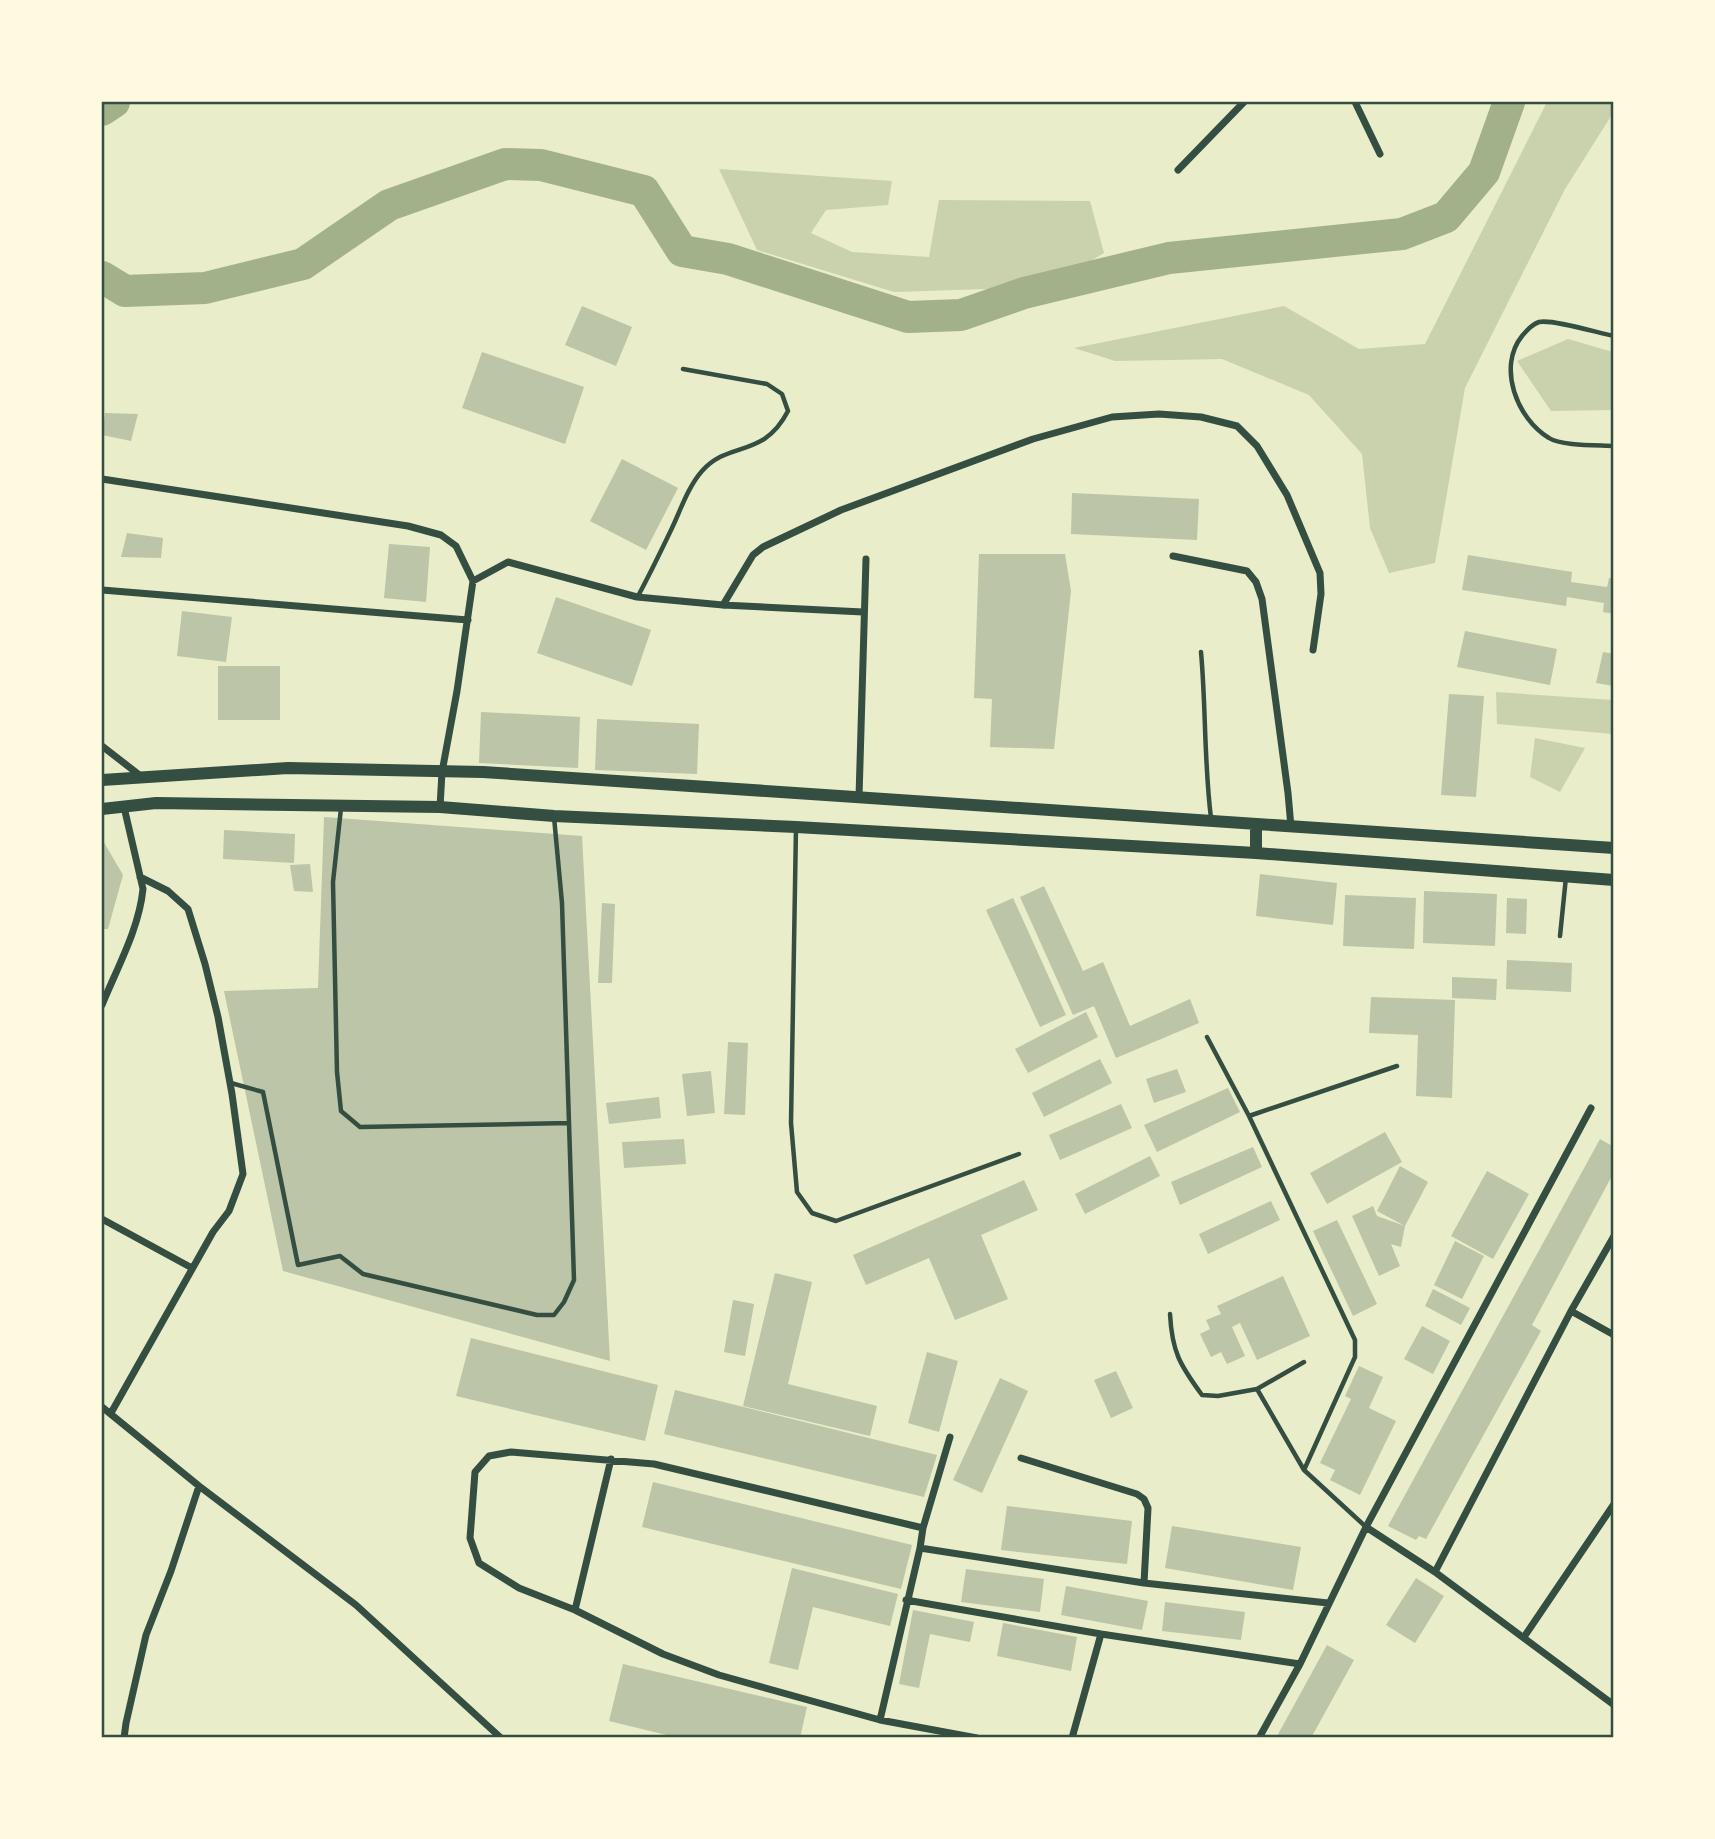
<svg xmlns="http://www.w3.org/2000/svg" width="1715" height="1839" font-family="'Source Sans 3',sans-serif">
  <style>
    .green { fill: #cad2ad }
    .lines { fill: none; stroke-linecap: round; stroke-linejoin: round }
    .river { stroke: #a3b18a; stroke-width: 32 }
    .building { fill: #bcc5a7 }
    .service { stroke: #344e41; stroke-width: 4.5 }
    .minor { stroke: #344e41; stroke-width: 7 }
    .primary { stroke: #344e41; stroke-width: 12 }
    .neatline { fill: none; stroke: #344e41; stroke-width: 2.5 }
  </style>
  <rect width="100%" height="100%" fill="#e9edc9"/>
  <path class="green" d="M1547 102H1613V113L1565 189 1465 388 1435 563 1389 573 1370 528 1362 454 1309 395 1222 359 1115 361 1074 348 1284 306 1359 349 1425 344Z
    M719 169 892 181 888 205 826 210 811 233 852 252 929 257 939 200 1090 201 1104 253 1047 287 894 292 757 250Z
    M1568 339 1613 352V410L1551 411 1517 361Z
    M1496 692 1613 700V734L1497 724Z
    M1535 738 1585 748 1560 792 1530 777Z"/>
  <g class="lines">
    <path class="river" d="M102 110 114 102
      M102 277 125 291 205 288 303 264 389 205 505 164 541 165 644 191 682 251 728 259 908 317 961 315 1024 293 1169 258 1402 234 1446 217 1484 172 1509 102"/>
  </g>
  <path class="building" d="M582 306 632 327 616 366 565 345Z
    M482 352 584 387 565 444 462 408Z
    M105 413 138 414 131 441 102 435Z
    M622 459 678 488 646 550 590 521Z
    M1072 493 1199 499 1197 540 1071 534Z
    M127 533 163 538 161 558 121 557Z
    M389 544 430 547 426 602 384 598Z
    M979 554H1065L1071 591 1054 749 990 747 992 699 974 698Z
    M1468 555 1572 572 1571 582 1607 587 1609 578H1614V614L1603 612 1604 603 1567 597 1566 606 1462 590Z
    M556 597 651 630 632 686 537 653Z
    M182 611 232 617 226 662 177 656Z
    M1465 631 1557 649 1550 685 1457 667Z
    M1603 652 1614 654V686L1596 683Z
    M218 666H280V720H218Z
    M1449 694 1484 696 1476 797 1441 795Z
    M481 712 580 717 578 768 479 763Z
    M597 719 699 724 697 774 595 770Z
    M324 817 582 836 610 1361 283 1271 224 991 318 988Z
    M224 830 295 834 294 863 223 859Z
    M102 839 123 875 108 929H102Z
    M310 864 313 892 294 891 290 865Z
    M1260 874 1337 883 1333 925 1256 916Z
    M1044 886 1083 971 1103 962 1130 1026 1190 999 1199 1023 1116 1058 1094 1006 1073 1015 1020 897Z
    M1424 891 1497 894 1495 946 1423 943Z
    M1345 895 1416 898 1414 949 1343 946Z
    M1013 898 1066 1015 1040 1027 986 910Z
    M1507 898 1527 899 1526 934 1506 933Z
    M602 903 615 904 612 983H598Z
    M1507 960 1572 963 1571 992 1506 989Z
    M1452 977 1497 979 1496 1000 1452 998Z
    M1371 997 1455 1000 1452 1098 1416 1096 1418 1035 1369 1033Z
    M1086 1012 1098 1037 1028 1073 1015 1049Z
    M728 1042 748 1043 745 1115 724 1114Z
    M1100 1059 1112 1083 1044 1117 1032 1093Z
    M1177 1069 1186 1092 1154 1103 1146 1079Z
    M711 1071 715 1113 687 1116 682 1074Z
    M1228 1088 1240 1112 1157 1152 1144 1125Z
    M659 1097 661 1118 609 1124 606 1103Z
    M1121 1104 1132 1128 1060 1160 1049 1135Z
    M1385 1132 1402 1162 1327 1204 1310 1173Z
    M684 1139 686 1164 624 1168 622 1142Z
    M1600 1139 1614 1147V1172L1532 1325 1541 1331 1426 1539 1419 1536 1416 1540 1388 1526Z
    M1253 1147 1262 1167 1180 1205 1171 1182Z
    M1150 1156 1160 1176 1085 1214 1075 1194Z
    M1400 1166 1428 1182 1405 1226 1377 1211Z
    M1487 1171 1529 1194 1493 1259 1451 1236Z
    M1024 1180 1038 1210 981 1235 1008 1299 955 1320 929 1258 866 1285 853 1255Z
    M1271 1201 1280 1220 1208 1254 1199 1234Z
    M1373 1206 1377 1216 1405 1226 1401 1247 1391 1244 1400 1266 1379 1276 1352 1216Z
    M1337 1220 1377 1304 1353 1316 1313 1231Z
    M1455 1241 1484 1256 1462 1299 1434 1285Z
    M775 1273 812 1282 788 1384 877 1406 870 1436 743 1406Z
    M1283 1276 1310 1336 1257 1360 1240 1323 1232 1327 1245 1356 1227 1364 1221 1352 1211 1357 1200 1334 1210 1329 1206 1320 1221 1314 1217 1306Z
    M1433 1289 1470 1308 1461 1325 1425 1306Z
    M733 1300 754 1304 745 1356 724 1352Z
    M1422 1326 1450 1341 1433 1374 1404 1359Z
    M471 1338 658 1385 645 1441 456 1396Z
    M927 1352 958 1361 939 1432 908 1423Z
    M1359 1366 1383 1377 1369 1408 1396 1421 1360 1495 1330 1480 1335 1470 1320 1463 1351 1399 1345 1396Z
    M1116 1371 1133 1408 1111 1418 1094 1380Z
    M1000 1378 1028 1391 982 1493 953 1480Z
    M675 1390 937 1455 924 1497 664 1434Z
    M653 1482 912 1545 901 1589 642 1527Z
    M1007 1506 1132 1521 1127 1564 1001 1550Z
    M1172 1526 1301 1547 1293 1590 1165 1568Z
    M792 1568 898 1594 890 1626 813 1607 798 1670 769 1663Z
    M966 1569 1044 1579 1040 1612 961 1602Z
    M1416 1578 1444 1596 1415 1643 1386 1625Z
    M1066 1586 1148 1601 1142 1630 1061 1615Z
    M1165 1602 1245 1612 1241 1640 1162 1631Z
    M913 1610 974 1622 970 1642 930 1634 919 1688 899 1684Z
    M1003 1623 1077 1637 1071 1671 997 1656Z
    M1327 1645 1354 1660 1311 1738H1276Z
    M623 1664 807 1707 800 1738H679L609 1721Z"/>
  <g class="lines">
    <path class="service" d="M1614 336C1598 333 1553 319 1539 322 1533 324 1526 331 1522 336 1497 367 1517 419 1549 438 1561 446 1598 445 1614 446
      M638 596C650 574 661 551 672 528 681 509 688 487 702 471 730 440 763 459 788 411L782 394 767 384 683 369
      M1201 652C1206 707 1204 763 1211 818
      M341 808 333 882 337 1072 341 1111 360 1127 569 1123
      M796 827 791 1123 797 1192 812 1213 836 1221 1019 1154
      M1560 936 1566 877
      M1207 1037 1249 1116 1355 1340V1357L1304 1470
      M231 1083 263 1092 298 1265 340 1256 363 1274 537 1315H554L564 1302 574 1280 562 903 554 817
      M1249 1116 1397 1066
      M1170 1314C1172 1352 1180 1365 1202 1395L1218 1396 1257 1389
      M1304 1362 1257 1389 1304 1470 1366 1527"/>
    <path class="minor" d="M1355 102 1380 154
      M1178 170 1244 102
      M102 479 408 526 441 535 456 546 473 581 457 691 442 772 440 807
      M1173 556 1247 571 1256 582 1262 599 1288 793 1291 827
      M473 581 508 562 637 597 723 605 863 612
      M102 590 468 620
      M723 605 753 555 763 547 841 510 1033 439 1112 417 1159 414 1201 417 1237 426 1257 446 1287 495 1320 573 1321 594 1313 650
      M102 746 142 777
      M859 797 866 559
      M102 1005C117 968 139 929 143 889L124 807
      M102 1219 192 1268
      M1571 1311 1614 1236
      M102 1407 199 1486 356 1605 501 1738
      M111 1413 213 1232 229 1211 243 1174 232 1094 218 1017 205 964 188 909 168 891 140 877
      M1021 1458 1137 1494 1144 1499 1148 1508 1144 1583
      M1366 1527 1435 1572 1614 1705
      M923 1528 654 1464 511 1452 489 1456 475 1472 470 1538 479 1563 519 1588 575 1610 663 1654 719 1675 880 1720 977 1738
      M920 1548 1144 1583 1328 1603
      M1435 1572 1571 1311 1614 1335
      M906 1600 1101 1634 1300 1664
      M575 1610 611 1459
      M1524 1637 1614 1504
      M880 1720 920 1548 923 1528 950 1437
      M124 1738 126 1723 146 1635 171 1571 199 1486
      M1072 1738 1101 1634
      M1259 1738 1300 1664 1366 1527 1591 1108"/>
    <path class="primary" d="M102 780 288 768 483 772 1614 848
      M102 809 156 803 440 807 554 816 796 827 1256 853 1614 880
      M1256 853V824"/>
  </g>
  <rect width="1715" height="1839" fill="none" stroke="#fefae0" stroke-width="206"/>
  <rect x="103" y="103" width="1509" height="1633" class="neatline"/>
</svg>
